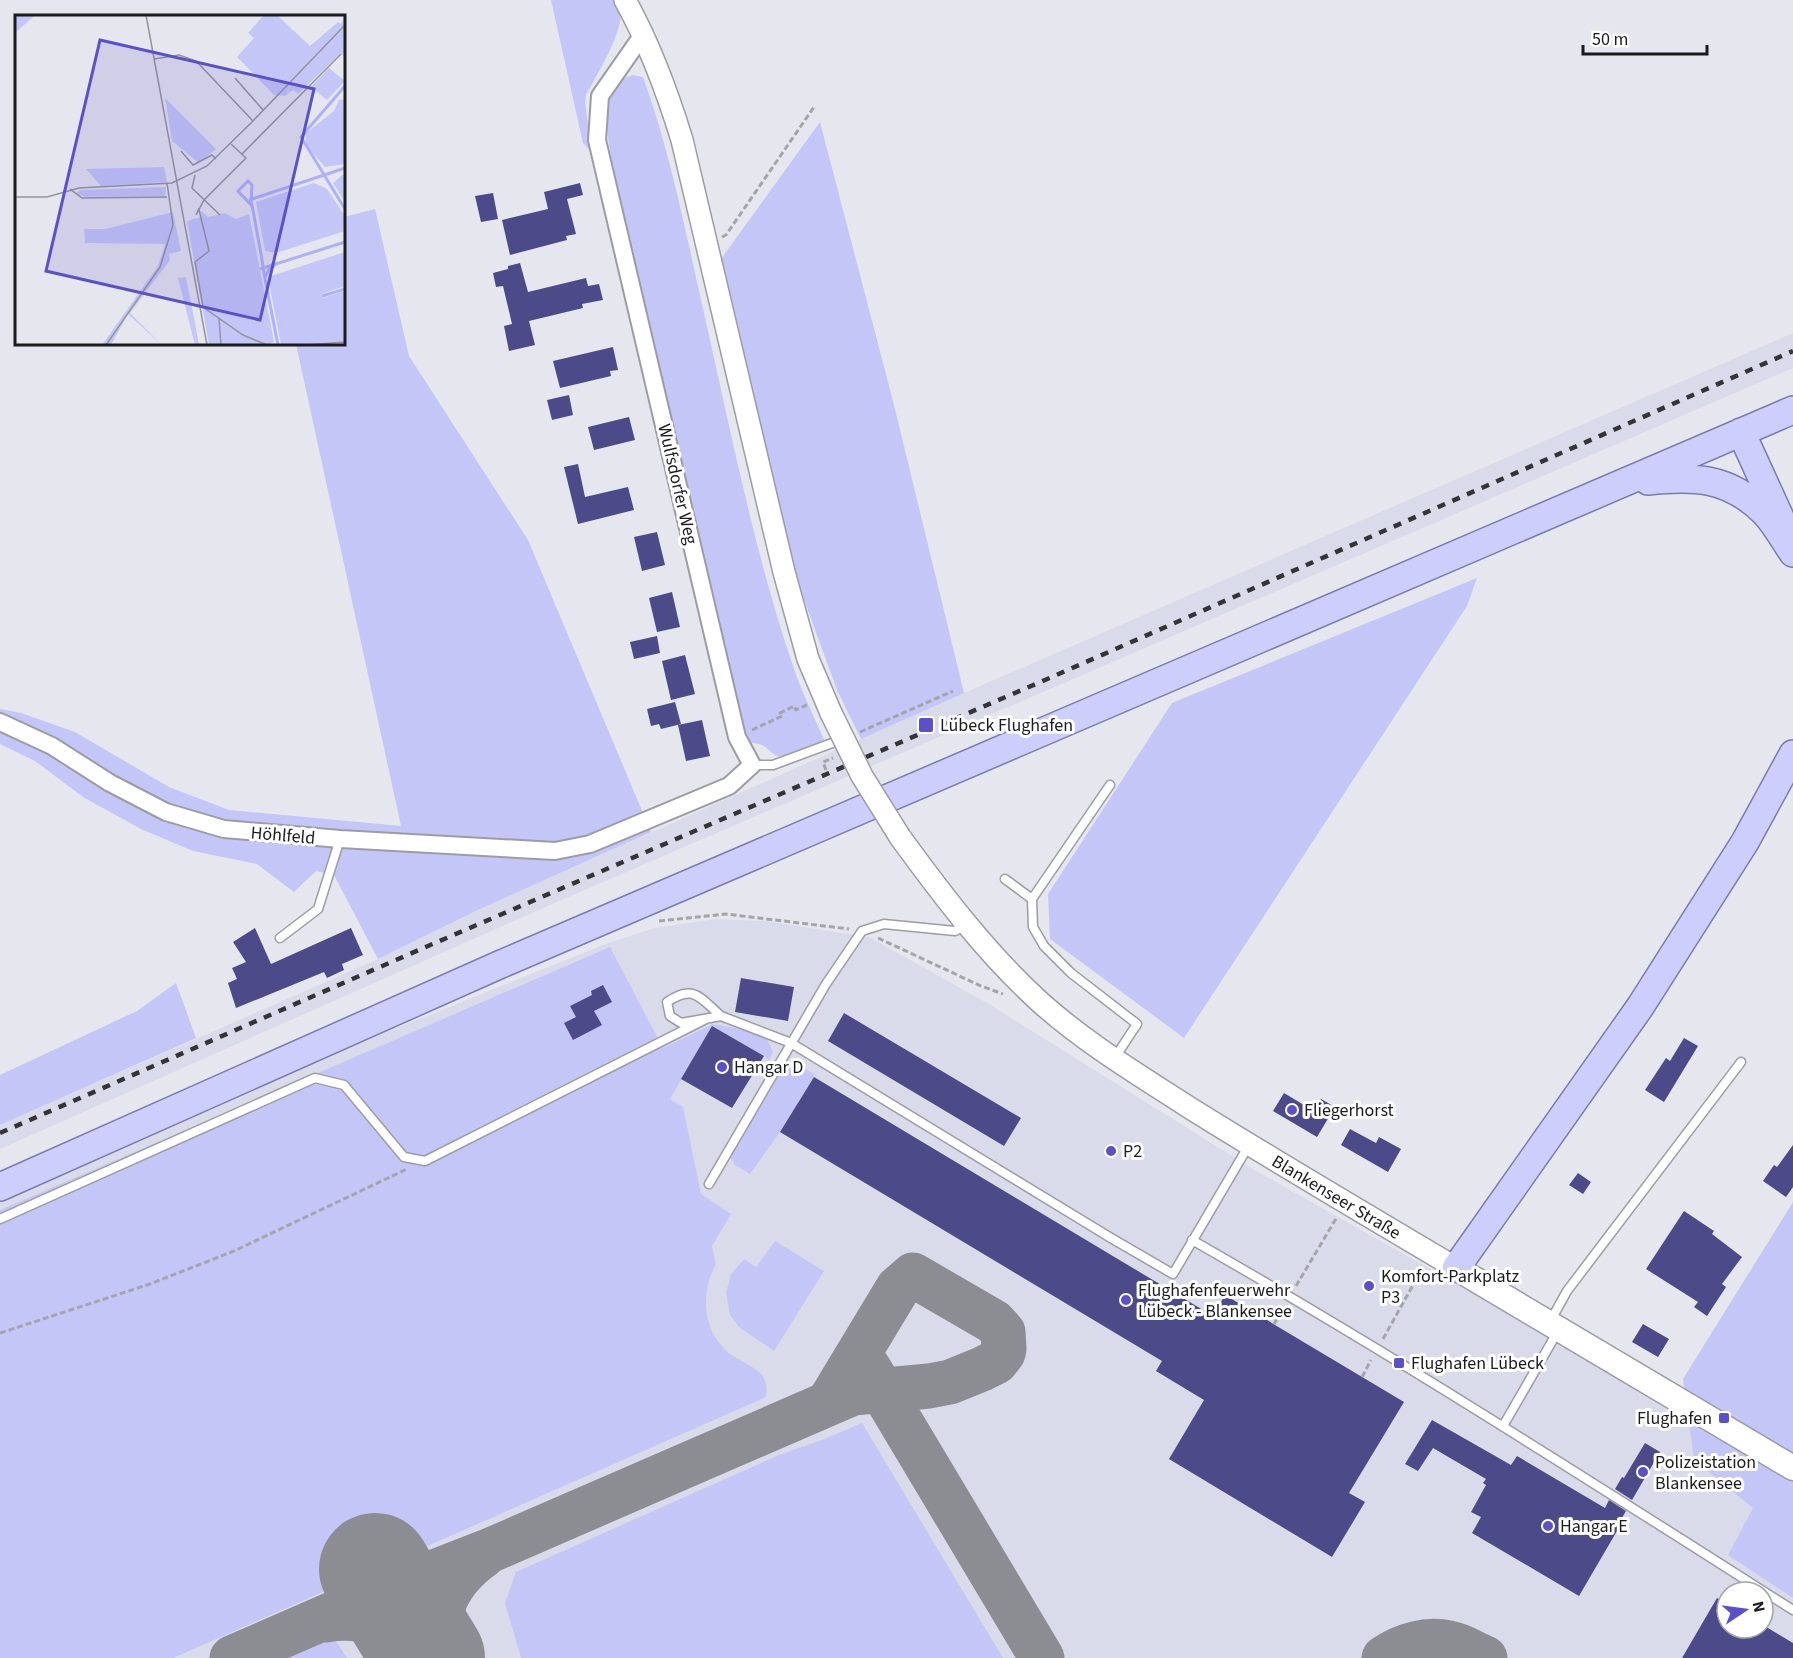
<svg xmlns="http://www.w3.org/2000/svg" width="1793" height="1658" font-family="'Source Sans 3',sans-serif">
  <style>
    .built { fill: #dadbea; fill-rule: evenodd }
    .green { fill: #c4c6f8 }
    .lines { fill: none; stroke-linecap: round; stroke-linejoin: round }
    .taxiway { stroke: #8c8d93; stroke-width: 45 }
    .runway { stroke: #8c8d93; stroke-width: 112 }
    .building { fill: #4c4a89 }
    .service-casing { stroke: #9c9ca4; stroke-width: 11 }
    .minor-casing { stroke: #9c9ca4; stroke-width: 20 }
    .tertiary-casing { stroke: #9c9ca4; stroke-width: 24 }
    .secondary-casing { stroke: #9c9ca4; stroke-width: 27 }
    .primary-casing { stroke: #7a7bae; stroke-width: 30 }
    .path { stroke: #a4a5ab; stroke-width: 3; stroke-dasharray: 6 3; stroke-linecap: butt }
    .service { stroke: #fff; stroke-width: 8 }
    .minor { stroke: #fff; stroke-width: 16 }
    .tertiary { stroke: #fff; stroke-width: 21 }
    .secondary { stroke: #fff; stroke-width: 24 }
    .primary { stroke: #cecefd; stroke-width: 27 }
    .rail { stroke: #343438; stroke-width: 4.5; stroke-dasharray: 8 8; stroke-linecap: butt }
    .tertiary-bridge-casing { stroke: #9c9ca4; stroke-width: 24; stroke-linecap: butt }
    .tertiary-bridge { stroke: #fff; stroke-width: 21 }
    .poi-dot { fill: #5c50c8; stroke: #fff; stroke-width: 2 }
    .labels { text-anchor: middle; stroke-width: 6; stroke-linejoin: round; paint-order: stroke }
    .street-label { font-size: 18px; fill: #1b1b1e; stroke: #fff }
    .poi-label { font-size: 18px; fill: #1b1b1e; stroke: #fff; text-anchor: start }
    .inset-river { fill: none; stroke: #afb1f8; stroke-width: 3 }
    .inset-road { fill: none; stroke: #94959b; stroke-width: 1.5 }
    .view { fill: #5c50c8; fill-opacity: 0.15; stroke: #5c50c8; stroke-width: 3 }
    .inset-edge { fill: none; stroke: #1b1b1e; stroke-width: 3 }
  </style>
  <rect width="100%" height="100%" fill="#e5e6ee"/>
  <path class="built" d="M1793 333V368L557 902 0 1149V1125L378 959 480 909 964 693Z
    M716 919 764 921 869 937 987 1003 1256 1171 1473 1293 1793 1485V1658H0V1202L377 1036 608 943 655 928ZM1727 1592H1763V1628H1727Z"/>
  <path class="green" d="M551 0H618C631 22 597 74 586 95L585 103 592 153 583 143Z
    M632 75 643 77C668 146 683 219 699 291 728 417 752 546 794 669 802 693 814 716 824 740L782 757C771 756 769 746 759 744 752 742 750 744 744 738L613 167C609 142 598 103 619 82 622 79 628 77 632 75Z
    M820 122 894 405 964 693 861 739 837 690 790 561 721 259Z
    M375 209 409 356 528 540 651 832 480 909 378 959 334 875 316 871 294 892 257 864 193 851 141 829 83 797 35 761 0 744V709L21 713 75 732 169 787 229 810 401 826 296 344H344V217Z
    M1477 578 1467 606 1184 1038 1050 939 1048 894 1172 703Z
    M610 947 663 1048 713 1024 747 1030 767 1039 773 1052 769 1061 764 1056 712 1026 670 1099 683 1107 701 1194 731 1214 712 1246 716 1264C700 1293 702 1332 730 1354 740 1361 754 1366 762 1375 767 1381 767 1390 766 1397L173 1658H0V1210Z
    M176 983 196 1038 0 1125V1075L137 1011Z
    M791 1060 815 1075 780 1132 750 1174 735 1165 730 1157 785 1066Z
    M1793 1202V1598L1728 1555 1753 1508 1694 1460 1683 1379Z
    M775 1241 824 1271 774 1351 739 1327 730 1315 726 1293 731 1274 744 1259 756 1267Z
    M862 1423 1003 1658H521L505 1603 516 1572 779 1455 822 1440Z
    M334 1638 347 1658H288Z"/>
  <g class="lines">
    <path class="taxiway" d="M868 1367 1042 1658
      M325 1620C363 1613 400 1627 424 1658
      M232 1658 388 1590 491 1550 832 1402 853 1393 929 1386 950 1382 982 1369 996 1362 1003 1353 1004 1349 1003 1332 994 1322 913 1275 898 1288 831 1399 825 1405
      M439 1658C433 1614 447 1581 484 1555
      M1384 1658C1402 1645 1427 1638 1449 1643 1461 1645 1473 1653 1485 1658"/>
    <path class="runway" d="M375 1569 429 1658"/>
  </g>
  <path class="building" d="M580 183 583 195 567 199 576 234 566 236 567 240 510 255 502 220 548 209 544 192Z
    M493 193 498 219 481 222 475 196Z
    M520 263 528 292 586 278 588 286 599 284 603 300 582 304 583 308 529 321 535 345 509 351 504 326 512 324 503 286 496 287 493 273 508 269V266Z
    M613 347 618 370 610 371 611 376 560 388 553 361Z
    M569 395 573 415 552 420 547 400Z
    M629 417 635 440 594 450 588 427Z
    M578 464 585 497 628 487 634 510 578 524 564 467Z
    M657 532 665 565 642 571 634 537Z
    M672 592 680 627 657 632 649 598Z
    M657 636 660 653 634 659 630 642Z
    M685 655 695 694 671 700 662 661Z
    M675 702 681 724 661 729 659 724 651 726 647 709Z
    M702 720 710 756 686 761 678 725Z
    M255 928 271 964 351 928 363 955 342 964 344 970 327 978 324 972 236 1008 228 983 237 979 232 968 246 962 233 942Z
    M741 978 794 987 788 1021 735 1012Z
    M603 985 612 1002 594 1011 602 1025 573 1040 564 1023 576 1017 570 1006 592 995 591 991Z
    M844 1013 1021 1118 1004 1146 828 1041Z
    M712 1026 764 1056 732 1108 681 1079Z
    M1684 1038 1698 1046 1664 1102 1645 1090 1666 1058 1670 1061Z
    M814 1077 1213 1316 1225 1295 1404 1402 1349 1493 1365 1502 1332 1557 1169 1459 1204 1400 1156 1371 1162 1361 780 1132Z
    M1284 1093 1314 1111 1321 1099 1335 1107 1317 1137 1273 1111Z
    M1350 1129 1376 1143 1379 1137 1401 1149 1388 1172 1341 1145Z
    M1793 1145V1187L1786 1197 1763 1181 1774 1165 1777 1167Z
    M1578 1173 1591 1182 1583 1194 1569 1185Z
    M1684 1211 1714 1231 1712 1234 1742 1257 1722 1284 1726 1287 1707 1316 1694 1307 1698 1302 1646 1269Z
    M1643 1324 1669 1339 1658 1357 1632 1342Z
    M1432 1420 1511 1465 1517 1456 1605 1508 1609 1500 1626 1511 1622 1518 1624 1519 1579 1596 1472 1533 1481 1517 1471 1512 1486 1485 1483 1483 1486 1479 1433 1448 1418 1471 1405 1464Z
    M1645 1443 1660 1452 1632 1500 1615 1489 1622 1477 1624 1478Z
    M1717 1598 1727 1604V1628H1768L1793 1643V1658H1682Z"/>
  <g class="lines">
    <defs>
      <path id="service" d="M752 765H773L843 739
        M1110 785 1032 899 1033 927 1044 946 1071 973 1137 1024 1114 1059
        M1005 879 1032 899
        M280 938 318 909 340 839
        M721 1016C699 997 694 984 667 1002L670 1016 681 1023 721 1016 791 1043 1111 1238 1173 1274 1249 1145
        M709 1184 826 984 862 931 884 924 955 931 965 925
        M0 1219 315 1078 344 1085 404 1157 425 1161 706 1019
        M1192 1240C1397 1357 1595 1484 1793 1610
        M1551 1320 1567 1291 1741 1062
        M1503 1426 1558 1331"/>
      <path id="minor" d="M0 722 52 746 110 783 166 812 224 829 340 839 555 851 590 844 729 786 752 765 737 737 597 140 600 96 644 33"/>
      <g id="tertiary">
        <path d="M625 0C650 45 667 91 682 140L784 572 808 659 831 713"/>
        <path id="s1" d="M900 837C943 896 987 954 1041 1003 1087 1044 1139 1075 1190 1108 1278 1163 1367 1215 1456 1268"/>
      </g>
      <path id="secondary" d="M1456 1268 1793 1468"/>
      <path id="primary" d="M1741 432 1783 524
        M1648 481C1694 476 1729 477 1764 512 1775 523 1784 540 1793 553
        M0 1187 499 965 1793 410
        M1456 1268 1640 1007 1745 842 1793 754"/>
    </defs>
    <use href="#service" class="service-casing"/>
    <use href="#minor" class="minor-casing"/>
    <use href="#tertiary" class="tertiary-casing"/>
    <use href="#secondary" class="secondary-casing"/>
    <use href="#primary" class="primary-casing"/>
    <path class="path" d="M722 237 726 235 814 107
      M752 730 782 716 780 713 794 706 796 710 809 704
      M860 732 953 691
      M826 770 823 762 833 758
      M659 921 726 914 849 929
      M878 938 981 986 1003 994
      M1296 1286 1337 1217
      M1274 1324 1284 1307
      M0 1333 150 1284 234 1251 407 1169
      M1383 1339 1413 1285
      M1362 1377 1371 1360"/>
    <use href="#service" class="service"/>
    <use href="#minor" class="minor"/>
    <use href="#tertiary" class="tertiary"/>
    <use href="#secondary" class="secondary"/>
    <use href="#primary" class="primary"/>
    <path class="rail" d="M0 1133 428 946 1045 680 1793 351"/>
    <defs>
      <path id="tertiary-bridge" d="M831 713 862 776 900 837"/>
    </defs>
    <use href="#tertiary-bridge" class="tertiary-bridge-casing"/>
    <use href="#tertiary-bridge" class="tertiary-bridge"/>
  </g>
  <g class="poi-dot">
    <rect x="918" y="717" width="16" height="16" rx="3"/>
    <circle cx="722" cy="1067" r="6"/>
    <circle cx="1292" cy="1110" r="6"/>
    <circle cx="1111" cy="1151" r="6"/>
    <circle cx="1369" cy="1286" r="6"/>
    <circle cx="1126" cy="1300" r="6"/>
    <rect x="1393" y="1357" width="12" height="12" rx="3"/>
    <rect x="1718" y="1412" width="12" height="12" rx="3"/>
    <circle cx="1643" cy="1472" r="6"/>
    <circle cx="1548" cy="1526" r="6"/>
  </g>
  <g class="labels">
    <g class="street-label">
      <text transform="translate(678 484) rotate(77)" y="6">Wulfsdorfer Weg</text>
      <text transform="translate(283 835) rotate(5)" y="6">Höhlfeld</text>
      <text dy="6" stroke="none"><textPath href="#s1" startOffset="572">Blankenseer Straße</textPath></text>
    </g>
    <g class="poi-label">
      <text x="940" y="731">Lübeck Flughafen</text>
      <text x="734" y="1073">Hangar D</text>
      <text x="1304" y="1116">Fliegerhorst</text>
      <text x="1123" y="1157">P2</text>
      <text x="1381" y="1282">Komfort-Parkplatz<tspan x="1381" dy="21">P3</tspan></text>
      <text x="1138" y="1296">Flughafenfeuerwehr<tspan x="1138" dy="21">Lübeck - Blankensee</tspan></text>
      <text x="1411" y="1369">Flughafen Lübeck</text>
      <text x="1712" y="1424" text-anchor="end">Flughafen</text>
      <text x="1655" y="1468">Polizeistation<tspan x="1655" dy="21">Blankensee</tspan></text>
      <text x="1560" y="1532">Hangar E</text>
    </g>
  </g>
  <g transform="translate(15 15)">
    <rect width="330" height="330" fill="#e5e6ee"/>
    <path d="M0 0H20L0 18ZM249 0H262L295 31 323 7 326 9 330 0V43L326 38 283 79 278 75 270 81 259 80 222 42 239 23 233 18ZM314 53 330 66 312 85 296 72ZM150 83 201 134 184 148 157 126ZM330 84V149L310 152 291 130 290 119 319 96 324 85ZM149 152 152 167 86 171 71 154ZM330 158V187L318 168ZM299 168 312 174 330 201V216L261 238 250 236 241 187ZM151 172 150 181 71 182 60 179 65 175ZM189 188 185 195 193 202 210 198 221 204 234 199 259 326 255 330H194L172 206 186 202 185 194ZM158 197 166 236 154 239 155 245 115 298 147 330 113 299 96 330H87L143 251 150 229 70 228 69 214H90ZM330 237V271L306 279 308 283 330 276V330H266L253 262ZM171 262 179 303 184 330H180L163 263Z" fill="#c4c6f8"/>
    <path class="inset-river" d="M330 71 286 122 330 194M234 185 330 153M237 191 223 176 233 166 237 170 236 187 237 190 246 239 250 264 263 330M245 254 330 227M250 262 254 254 263 248M307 281 330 274"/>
    <path class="inset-road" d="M131 0 192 330M139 44 164 40 181 46 238 106 330 10M220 63 248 95M166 136 178 150 197 140 201 144M227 139 326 39M180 160 177 173 205 200M55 174 67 183 152 182M0 182H32L64 173 157 168 192 151 238 106M184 193 181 200 189 185 231 143 216 129M184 195 194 236 180 247 188 292 228 320 252 330M204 304 206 330M91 330 145 252 158 210 152 168M291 330 330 327"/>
    <path class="view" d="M85 25 299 74 245 305 31 256Z"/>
    <rect width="330" height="330" class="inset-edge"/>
  </g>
  <g transform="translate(1745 1610) rotate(77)"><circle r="28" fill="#ffffff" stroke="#a4a4a5" stroke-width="1.5"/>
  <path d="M0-4.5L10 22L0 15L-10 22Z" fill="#5c50c8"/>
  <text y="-9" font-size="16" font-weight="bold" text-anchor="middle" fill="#1b1b1e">N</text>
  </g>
  <path d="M1583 45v9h124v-9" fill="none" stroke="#1b1b1e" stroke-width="3"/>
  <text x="1592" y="45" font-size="18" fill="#1b1b1e" stroke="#ffffff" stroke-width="4.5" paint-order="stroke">50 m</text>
</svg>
